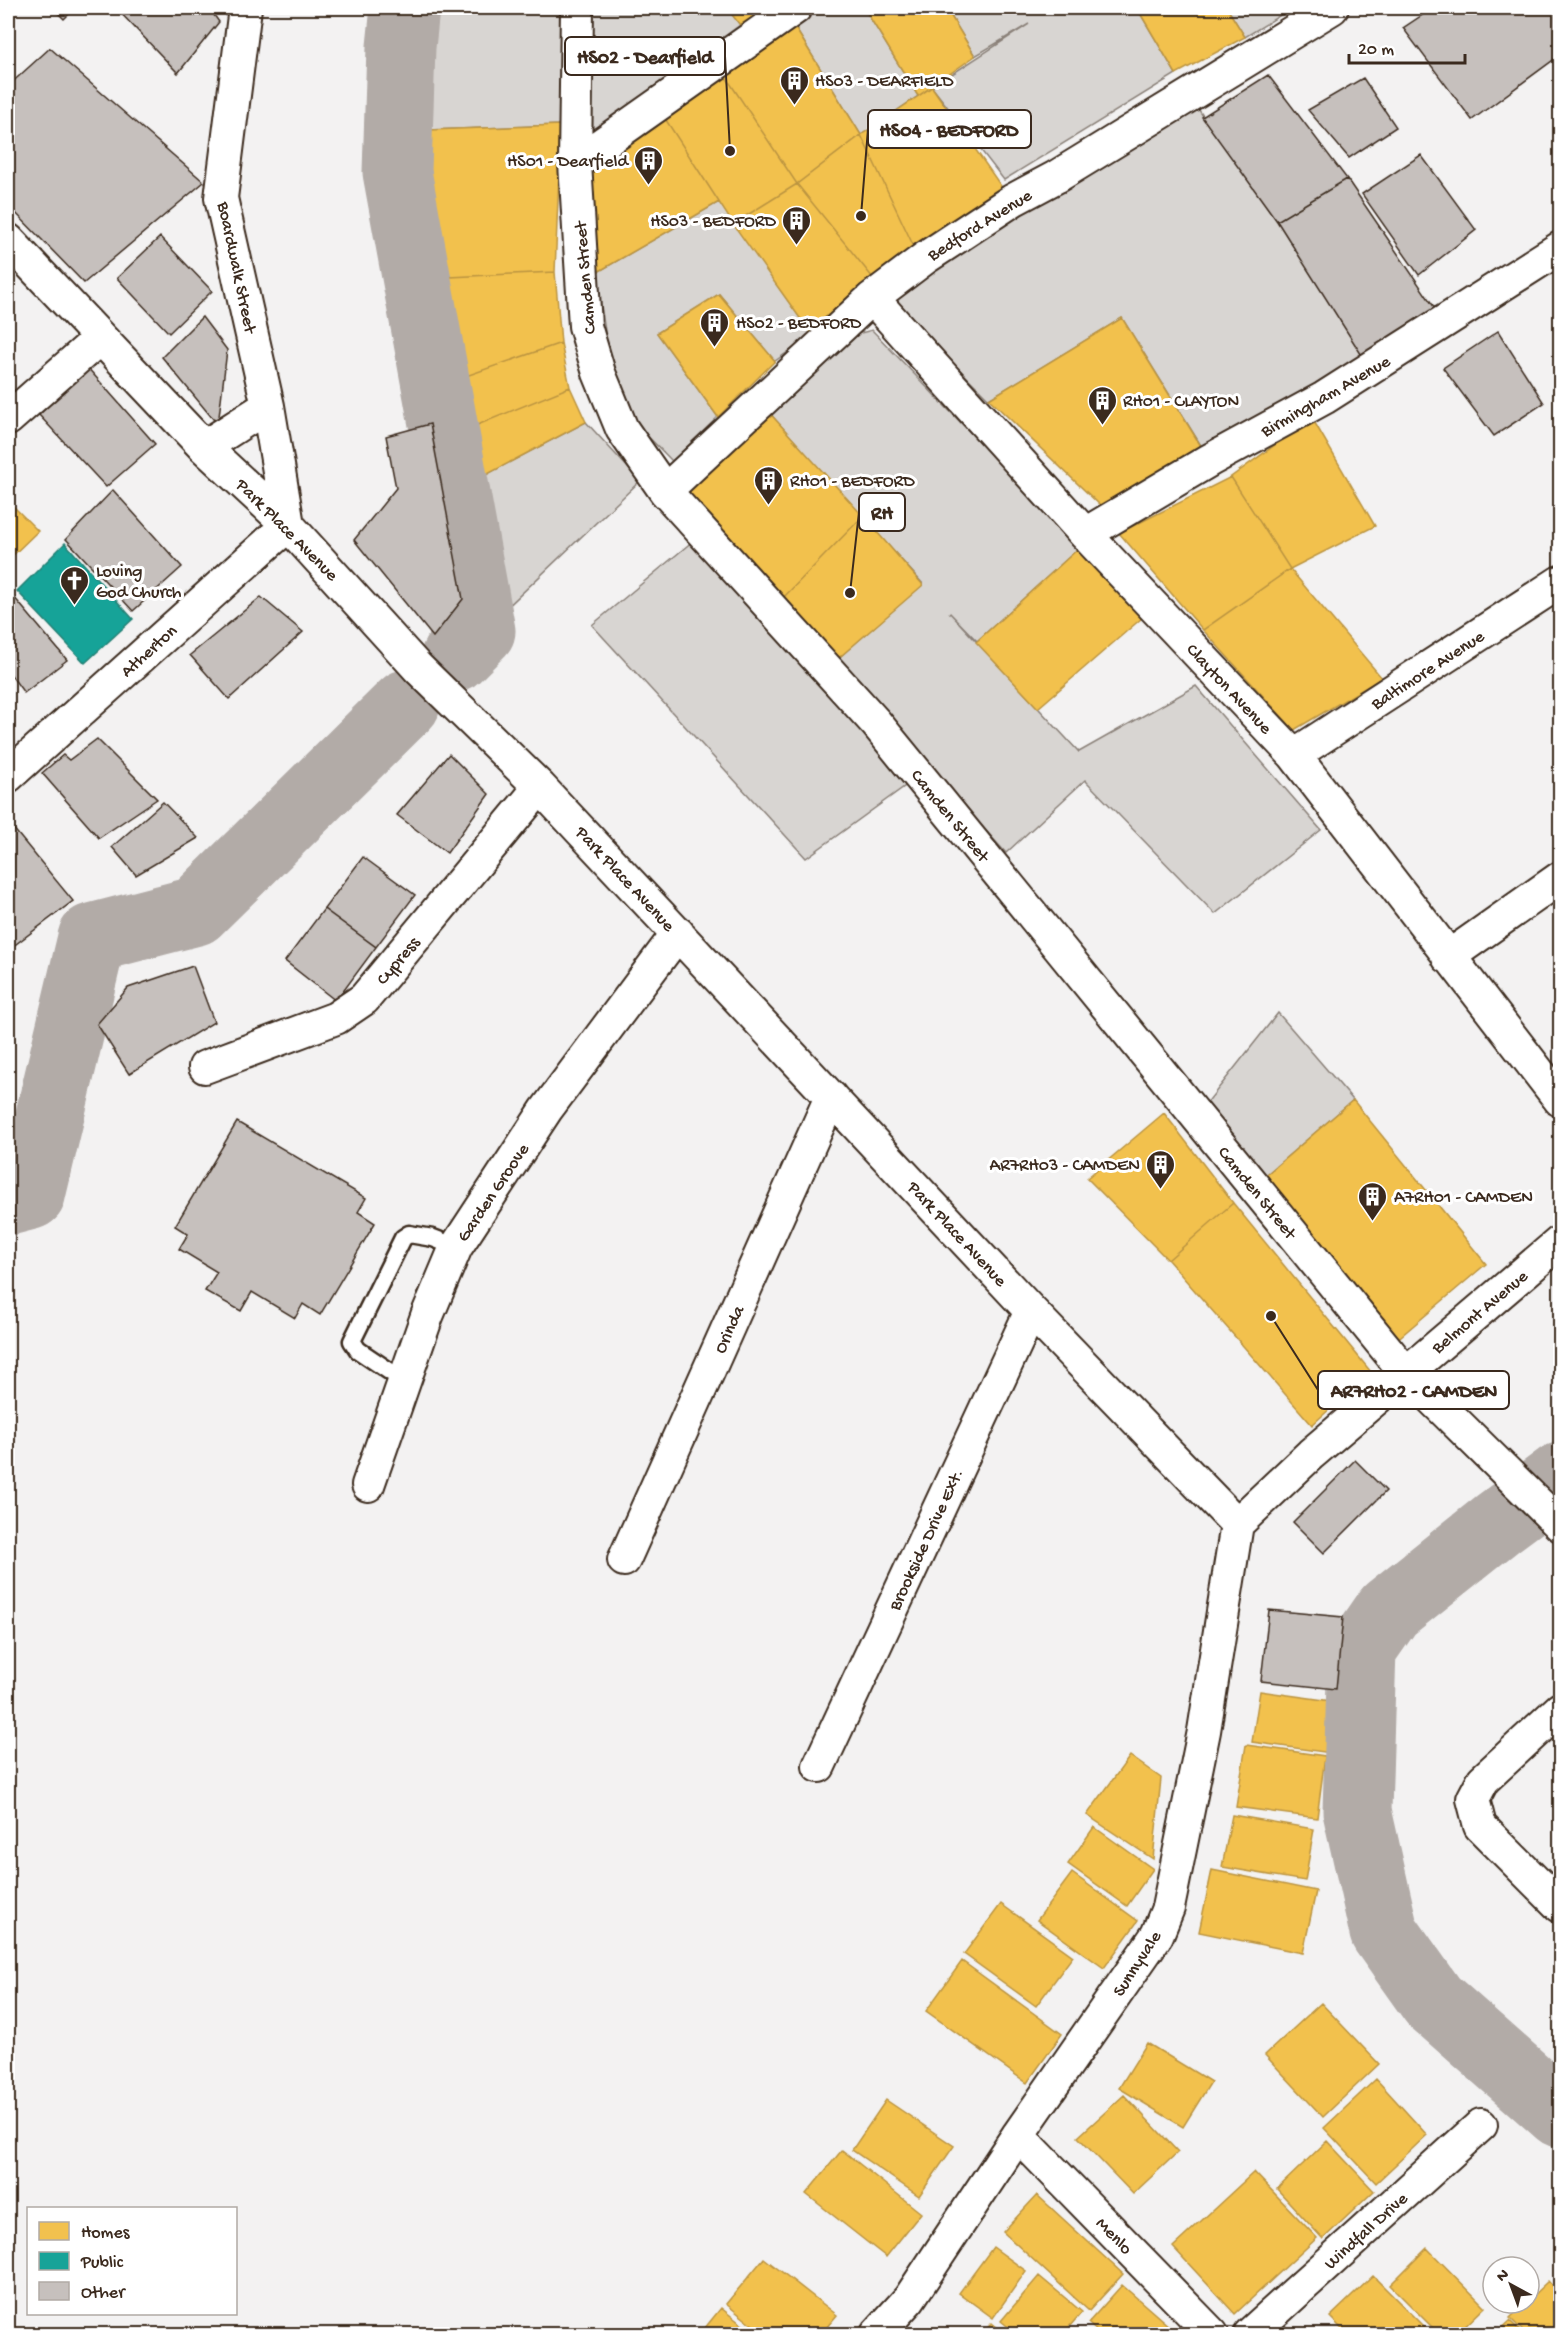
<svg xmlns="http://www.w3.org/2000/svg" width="1568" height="2342" font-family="'Gochi Hand',sans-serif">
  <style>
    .green { fill: #d8d5d2; stroke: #8a8078; stroke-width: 1.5 }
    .homes { fill: #f2c14e; stroke: #bb9440; stroke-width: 1.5 }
    .public { fill: #17a398; stroke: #227f73; stroke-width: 1.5 }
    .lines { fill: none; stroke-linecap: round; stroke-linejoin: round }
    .river { stroke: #b2aba7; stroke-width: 69 }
    .building { fill: #c6c0bd; stroke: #3b2a1e; stroke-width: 1.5 }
    .service-casing { stroke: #3b2a1e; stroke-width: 21 }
    .minor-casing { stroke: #3b2a1e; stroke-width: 36 }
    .service { stroke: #fff; stroke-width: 16 }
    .minor { stroke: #fff; stroke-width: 32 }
    .labels { text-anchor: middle; stroke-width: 6; stroke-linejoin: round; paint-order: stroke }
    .poi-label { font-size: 18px; fill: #3b2a1e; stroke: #fff; text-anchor: start }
    .street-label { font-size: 18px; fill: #3b2a1e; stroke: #fff }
    .leader { fill: none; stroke: #3b2a1e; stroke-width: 2 }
    .callout-dot { fill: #3b2a1e; stroke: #fff; stroke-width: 2 }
    .callout { fill: #fff; stroke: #3b2a1e; stroke-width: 2 }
    .callout-label { font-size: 20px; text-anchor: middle; font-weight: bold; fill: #3b2a1e }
  </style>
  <rect width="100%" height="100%" fill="#f3f2f2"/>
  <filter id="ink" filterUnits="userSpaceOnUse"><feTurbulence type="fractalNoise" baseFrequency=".0167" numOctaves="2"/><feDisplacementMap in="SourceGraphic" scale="12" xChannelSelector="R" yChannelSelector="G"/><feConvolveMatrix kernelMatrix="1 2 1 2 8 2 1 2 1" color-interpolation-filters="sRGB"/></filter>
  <g filter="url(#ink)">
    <path class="green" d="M408 8H562L561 125 402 131 401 47Z
      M591 8H727L740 25 588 136Z
      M820 8H864L918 96 861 135 794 26Z
      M946 8H1137L1176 74 1004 180 932 87 1029 24 975 56Z
      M1227 8H1292L1245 37Z
      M1189 96 1277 221 1371 369 1210 460 1122 318 989 399 890 300Z
      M719 202 812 335 775 361 719 294 657 333 718 417 672 461 632 420 610 363 596 273Z
      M872 330 1080 547 977 641 949 612 1079 752 1196 686 1321 830 1215 914 1085 780 1006 853 834 662 923 584 765 408 838 339Z
      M586 422 640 481 499 615 465 486Z
      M693 541 876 723 908 784 806 858 592 625Z
      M1278 1013 1353 1100 1260 1180 1206 1104Z"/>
    <path class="homes" d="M727 8H768L740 25Z
      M864 8H946L975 56 918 96Z
      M1137 8H1227L1245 37 1176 74Z
      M794 26 861 135 797 184 724 74Z
      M724 74 797 184 733 224 664 117Z
      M932 87 1003 189 914 247 861 135Z
      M664 117 719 202 596 273 588 170Z
      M561 125 555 272 429 278 402 131Z
      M861 135 914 247 873 278 797 184Z
      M797 184 873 278 812 335 733 224Z
      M555 272 561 343 443 384 429 278Z
      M719 294 775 361 718 417 657 333Z
      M1122 318 1204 451 1100 505 989 399Z
      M561 343 570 387 453 435 443 384Z
      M570 387 586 422 465 486 453 435Z
      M765 408 863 516 779 602 675 494Z
      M1312 418 1375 526 1290 569 1231 477Z
      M1231 477 1290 569 1203 630 1119 533Z
      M8 501 38 531 8 560Z
      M863 516 923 585 834 662 779 602Z
      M1080 547 1142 618 1038 708 976 642Z
      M1290 569 1382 678 1294 730 1203 630Z
      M1353 1100 1486 1264 1394 1342 1260 1180Z
      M1164 1113 1233 1203 1168 1260 1087 1178Z
      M1233 1203 1371 1372 1312 1425 1168 1260Z
      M1260 1691 1338 1702 1331 1753 1252 1742Z
      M1246 1745 1325 1756 1317 1818 1236 1807Z
      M1130 1756 1161 1778 1153 1859 1087 1815Z
      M1232 1815 1314 1829 1305 1881 1222 1867Z
      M1094 1827 1153 1869 1127 1906 1068 1864Z
      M1212 1870 1316 1891 1303 1953 1199 1932Z
      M1072 1873 1138 1921 1104 1968 1037 1920Z
      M1001 1904 1073 1956 1036 2006 964 1954Z
      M962 1961 1062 2034 1027 2083 926 2011Z
      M1321 2003 1379 2064 1323 2117 1265 2055Z
      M1147 2043 1211 2082 1183 2127 1119 2088Z
      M1376 2079 1427 2135 1376 2183 1324 2128Z
      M1124 2095 1178 2152 1133 2194 1078 2137Z
      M886 2100 954 2146 919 2196 852 2150Z
      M1327 2141 1374 2191 1323 2239 1277 2189Z
      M842 2150 921 2213 886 2257 806 2194Z
      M1254 2172 1317 2238 1235 2314 1173 2247Z
      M1037 2195 1123 2274 1089 2311 1003 2232Z
      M993 2247 1026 2271 993 2318 959 2293Z
      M1427 2248 1485 2307 1457 2334H1439L1390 2285Z
      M764 2258 837 2315 821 2334H764L726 2304Z
      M1039 2276 1082 2312 1063 2334H1017L1001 2321Z
      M1373 2276 1431 2334H1347L1330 2317Z
      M1548 2281 1560 2294V2334H1526L1510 2318 1525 2303H1529V2299Z
      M1122 2285 1178 2334H1100L1088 2323Z
      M721 2308 754 2334H700Z
      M1510 2321 1523 2334H1496Z
      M992 2323 1005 2334H982Z"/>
    <path class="public" d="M65 543 133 619 85 663 17 591Z"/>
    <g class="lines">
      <path class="river" d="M405 8 401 47 397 172 481 631 455 657
        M8 1201 31 1195 92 938 196 911 406 704
        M1560 1477 1498 1523 1389 1610 1362 1649 1357 1811 1384 1932 1433 2001 1560 2113"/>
    </g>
    <path class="building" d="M53 8H75L64 19Z
      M116 8H209L219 22 178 73Z
      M1433 8H1560V55L1472 120 1403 28Z
      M50 48 204 182 84 283 8 205V86Z
      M1268 75 1347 179 1277 221 1202 117Z
      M1363 78 1396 127 1349 158 1308 110Z
      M1421 155 1476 230 1419 275 1362 194Z
      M1347 179 1441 317 1368 365 1277 221Z
      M160 237 212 291 169 333 117 278Z
      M202 317 227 350 218 425 162 357Z
      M1498 331 1544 403 1494 436 1443 368Z
      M86 366 155 444 106 487 39 415Z
      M430 424 463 599 433 637 354 540 396 488 386 436Z
      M113 490 182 567 133 611 66 539Z
      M8 590 67 660 24 693 8 671Z
      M261 597 303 632 229 699 190 655Z
      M97 739 157 799 99 838 42 773 63 755 69 760Z
      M449 754 489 794 447 853 397 815Z
      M163 802 198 838 136 875 112 847Z
      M8 822 73 901 8 950Z
      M363 857 415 895 376 947 324 909Z
      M324 909 376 947 336 1001 285 961Z
      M193 966 214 1022 129 1074 97 1024 128 988Z
      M237 1122 366 1198 358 1212 375 1223 320 1315 303 1304 295 1318 252 1292 241 1311 205 1291 217 1272 179 1249 188 1234 175 1226Z
      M1355 1460 1386 1491 1324 1553 1293 1522Z
      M1269 1610 1343 1617 1336 1689 1261 1681Z"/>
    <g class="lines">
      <defs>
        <path id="service" d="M404 1381 358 1350 352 1341 403 1238 409 1234 433 1238 456 1247"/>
        <path id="minor" d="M245 8 221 198 268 406 288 525
          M577 8 575 163 585 326 599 373 622 429 665 491 876 723 1406 1373 1560 1525
          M575 163 795 8
          M8 240 204 447 288 525 418 668 540 787 1031 1311 1237 1524
          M872 298 1085 534 1294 755 1560 1100
          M8 419 100 338
          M204 447 268 406
          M665 491 872 298 925 258 1013 200 1056 177 1332 8
          M1085 534 1210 460 1324 398 1560 248
          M1294 755 1560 582
          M8 776 288 525
          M1448 957 1560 878
          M205 1067 336 1018 364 999 540 787
          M368 1485 427 1316 456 1247 546 1110 678 933
          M1237 1524 1311 1454 1560 1242
          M624 1560 831 1097
          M1560 1709 1483 1780 1473 1799 1480 1826 1560 1906
          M819 1766 1031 1311
          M1018 2135 1212 2334
          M877 2334 909 2299 1018 2135 1157 1935 1168 1908 1204 1731 1237 1524
          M1250 2334 1481 2125"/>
      </defs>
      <use href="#service" class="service-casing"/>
      <use href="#minor" class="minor-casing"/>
      <use href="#service" class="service"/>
      <use href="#minor" class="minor"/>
    </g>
  </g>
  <defs>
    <symbol id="building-pin" viewBox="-11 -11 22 30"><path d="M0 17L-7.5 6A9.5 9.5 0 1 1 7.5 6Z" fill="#3b2a1e" stroke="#fff"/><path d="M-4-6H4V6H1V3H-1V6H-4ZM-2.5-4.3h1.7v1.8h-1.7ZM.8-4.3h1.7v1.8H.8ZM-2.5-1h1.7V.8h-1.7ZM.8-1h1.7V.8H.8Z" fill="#fff"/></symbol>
    <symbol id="church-pin" viewBox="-11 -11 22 30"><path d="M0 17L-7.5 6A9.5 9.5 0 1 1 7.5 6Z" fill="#3b2a1e" stroke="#fff"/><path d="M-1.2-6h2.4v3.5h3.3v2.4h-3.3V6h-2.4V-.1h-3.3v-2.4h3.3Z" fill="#fff"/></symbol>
  </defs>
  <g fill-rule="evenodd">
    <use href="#building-pin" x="778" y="64" width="33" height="45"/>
    <use href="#building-pin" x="632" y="144" width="33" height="45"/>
    <use href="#building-pin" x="780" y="204" width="33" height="45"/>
    <use href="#building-pin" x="698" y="306" width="33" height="45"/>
    <use href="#building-pin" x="1086" y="384" width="33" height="45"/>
    <use href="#building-pin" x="752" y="464" width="33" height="45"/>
    <use href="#church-pin" x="58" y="564" width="33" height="45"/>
    <use href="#building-pin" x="1144" y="1148" width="33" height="45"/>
    <use href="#building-pin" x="1356" y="1180" width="33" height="45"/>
  </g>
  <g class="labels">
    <g class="poi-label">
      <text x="815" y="86">HS03 - DEARFIELD</text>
      <text x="628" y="166" text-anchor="end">HS01 - Dearfield</text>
      <text x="776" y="226" text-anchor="end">HS03 - BEDFORD</text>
      <text x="736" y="328">HS02 - BEDFORD</text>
      <text x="1123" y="406">RH01 - CLAYTON</text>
      <text x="790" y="486">RH01 - BEDFORD</text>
      <text x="96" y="576">Loving<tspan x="96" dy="21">God Church</tspan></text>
      <text x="1140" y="1170" text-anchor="end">AR7RH03 - CAMDEN</text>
      <text x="1394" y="1202">A7RH01 - CAMDEN</text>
    </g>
    <g class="street-label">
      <text transform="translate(979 224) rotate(-32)" y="6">Bedford Avenue</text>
      <text transform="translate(238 267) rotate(78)" y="6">Boardwalk Street</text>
      <text transform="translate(584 278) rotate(-95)" y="6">Camden Street</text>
      <text transform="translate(1325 395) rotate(-30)" y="6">Birmingham Avenue</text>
      <text transform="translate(288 529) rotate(45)" y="6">Park Place Avenue</text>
      <text transform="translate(148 650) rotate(-42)" y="6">Atherton</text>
      <text transform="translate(1427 669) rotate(-33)" y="6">Baltimore Avenue</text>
      <text transform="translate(1230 688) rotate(47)" y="6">Clayton Avenue</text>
      <text transform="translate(951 815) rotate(51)" y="6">Camden Street</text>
      <text transform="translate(626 878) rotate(47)" y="6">Park Place Avenue</text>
      <text transform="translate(397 960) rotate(-50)" y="6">Cypress</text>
      <text transform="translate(492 1192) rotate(-56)" y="6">Garden Groove</text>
      <text transform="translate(1258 1192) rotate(51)" y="6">Camden Street</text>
      <text transform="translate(958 1233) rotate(47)" y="6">Park Place Avenue</text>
      <text transform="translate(1479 1311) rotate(-40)" y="6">Belmont Avenue</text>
      <text transform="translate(728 1329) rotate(-66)" y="6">Orinda</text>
      <text transform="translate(925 1539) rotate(-65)" y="6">Brookside Drive Ext.</text>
      <text transform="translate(1136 1963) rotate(-57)" y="6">Sunnyvale</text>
      <text transform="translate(1365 2230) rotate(-42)" y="6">Windfall Drive</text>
      <text transform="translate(1115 2235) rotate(46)" y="6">Menlo</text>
    </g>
  </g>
  <path class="leader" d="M730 151L725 56M861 216L868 129M850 593L859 512M1271 1316L1318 1390"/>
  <g class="callout-dot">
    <circle cx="730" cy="151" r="6"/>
    <circle cx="861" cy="216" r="6"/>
    <circle cx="850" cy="593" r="6"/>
    <circle cx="1271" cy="1316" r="6"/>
  </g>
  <g class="callout">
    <rect x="565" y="37" width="160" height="38" rx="6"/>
    <rect x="868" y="110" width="163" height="38" rx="6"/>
    <rect x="859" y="493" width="46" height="38" rx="6"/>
    <rect x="1318" y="1371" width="191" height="38" rx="6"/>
  </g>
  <g class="callout-label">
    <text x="645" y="63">HS02 - Dearfield</text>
    <text x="949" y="136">HS04 - BEDFORD</text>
    <text x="882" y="519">RH</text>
    <text x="1414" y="1397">AR7RH02 - CAMDEN</text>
  </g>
  <rect width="1568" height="2342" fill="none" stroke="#fff" stroke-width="30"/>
  <rect x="15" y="15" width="1538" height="2312" fill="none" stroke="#3b2a1e" stroke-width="2" filter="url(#ink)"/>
  <rect x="27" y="2207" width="210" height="108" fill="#ffffff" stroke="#b1aaa5" stroke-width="1.5"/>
  <rect x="39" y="2222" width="30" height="18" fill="#f2c14e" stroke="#b1aaa5" stroke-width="1.5"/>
  <text x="81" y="2237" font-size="18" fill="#3b2a1e">Homes</text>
  <rect x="39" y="2252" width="30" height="18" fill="#17a398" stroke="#b1aaa5" stroke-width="1.5"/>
  <text x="81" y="2267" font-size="18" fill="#3b2a1e">Public</text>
  <rect x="39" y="2282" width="30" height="18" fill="#c6c0bd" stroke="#b1aaa5" stroke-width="1.5"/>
  <text x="81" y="2297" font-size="18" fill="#3b2a1e">Other</text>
  <g transform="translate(1511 2285) rotate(319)"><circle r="28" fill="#ffffff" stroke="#b1aaa5" stroke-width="1.5"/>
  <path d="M0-4.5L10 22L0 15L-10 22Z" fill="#3b2a1e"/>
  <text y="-9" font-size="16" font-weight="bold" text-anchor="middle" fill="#3b2a1e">N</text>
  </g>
  <path d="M1349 54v9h116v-9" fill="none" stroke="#3b2a1e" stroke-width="3"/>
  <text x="1358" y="54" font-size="18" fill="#3b2a1e" stroke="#ffffff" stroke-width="4.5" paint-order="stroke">20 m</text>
</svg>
